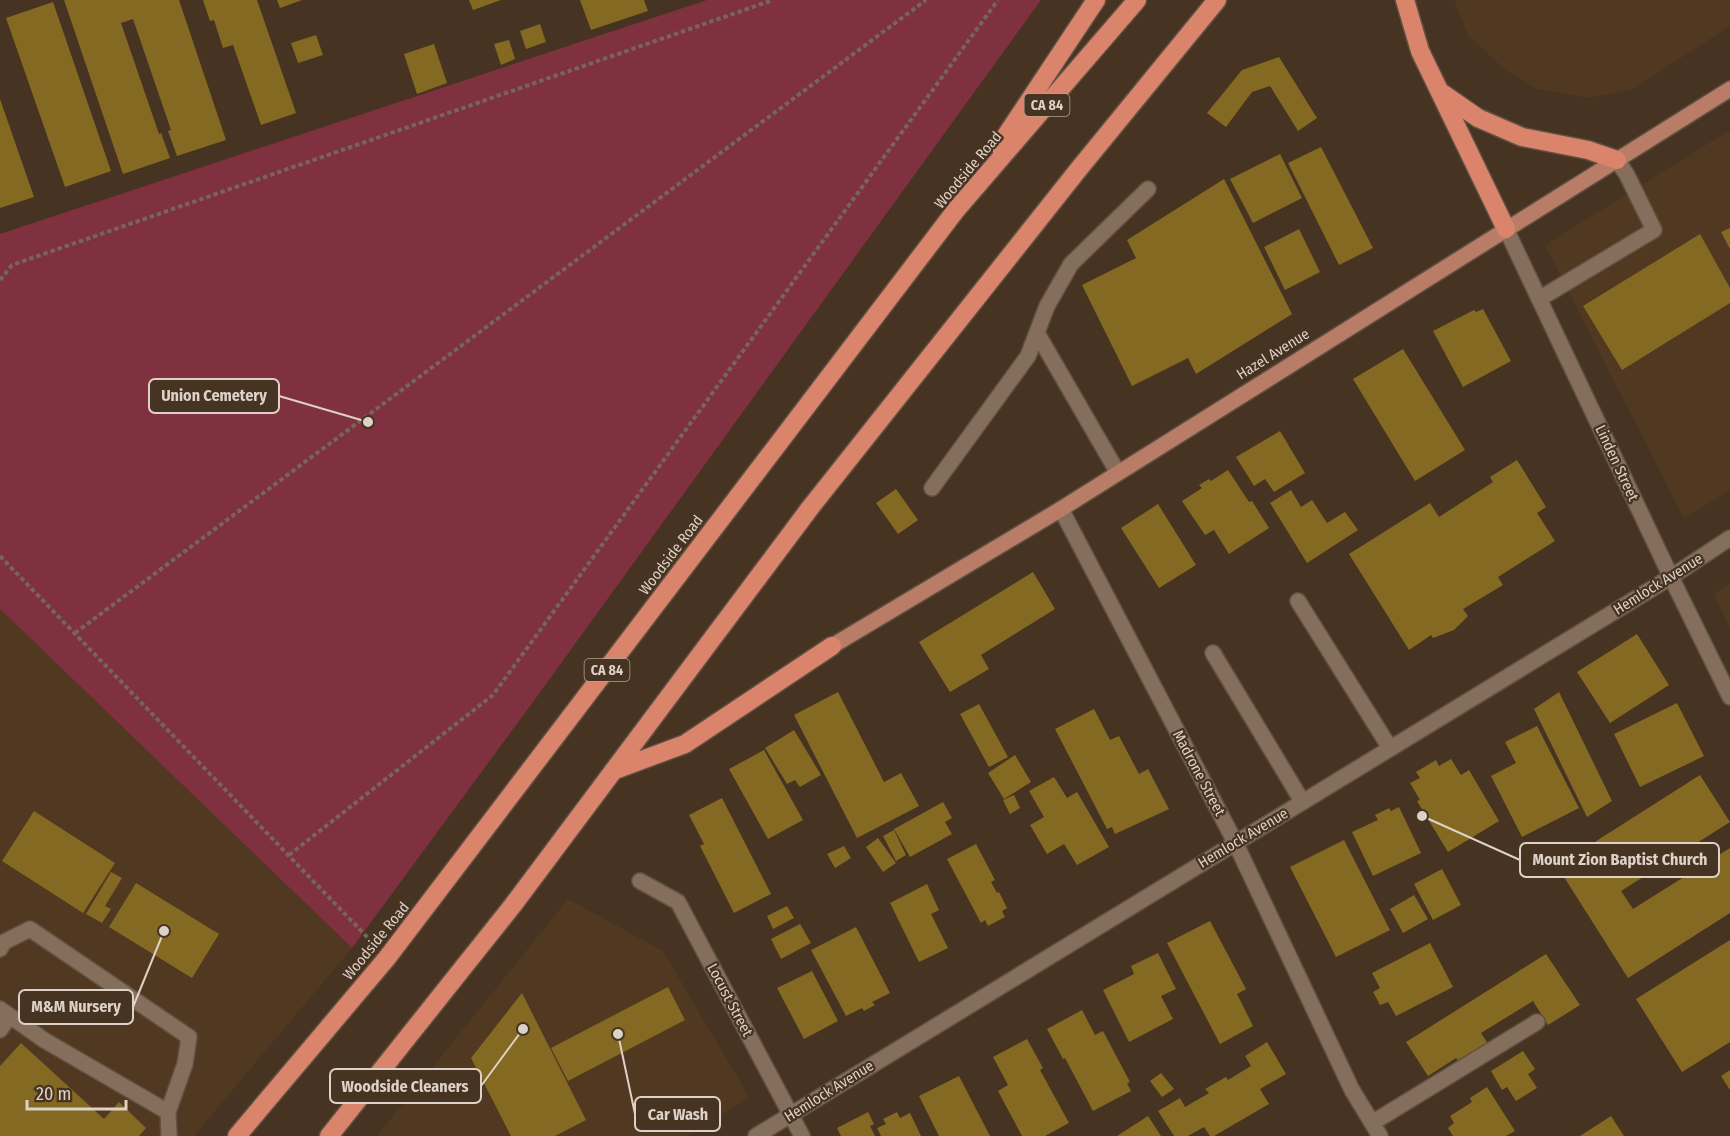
<svg xmlns="http://www.w3.org/2000/svg" width="1730" height="1136" font-family="'Fira Sans Condensed',sans-serif">
  <style>
    .built { fill: #513821 }
    .green { fill: #7f3140 }
    .building { fill: #846922 }
    .lines { fill: none; stroke-linecap: round; stroke-linejoin: round }
    .lane-casing { stroke: #615143; stroke-width: 18 }
    .street-casing { stroke: #615143; stroke-width: 18 }
    .primary-casing { stroke: #615143; stroke-width: 18 }
    .highway-casing { stroke: #615143; stroke-width: 21 }
    .path { stroke: #776556; stroke-width: 4; stroke-dasharray: 4.5 3; stroke-linecap: butt }
    .lane { stroke: #856f5c; stroke-width: 15 }
    .street { stroke: #856f5c; stroke-width: 15 }
    .primary { stroke: #b97c66; stroke-width: 15 }
    .highway { stroke: #db846c; stroke-width: 18 }
    .labels { text-anchor: middle; stroke-width: 4.5; stroke-linejoin: round; paint-order: stroke }
    .shield { fill: #473322; stroke: #b1a296; stroke-width: 1.5 }
    .shield-label { font-size: 14px; font-weight: bold; fill: #ded1c7 }
    .street-label { font-size: 15px; fill: #ded1c7; stroke: #473322 }
    .leader { fill: none; stroke: #ded1c7; stroke-width: 2 }
    .callout-dot { fill: #ded1c7; stroke: #473322; stroke-width: 2 }
    .callout { fill: #473322; stroke: #ded1c7; stroke-width: 2 }
    .callout-label { font-size: 16px; text-anchor: middle; font-weight: bold; fill: #ded1c7 }
  </style>
  <rect width="100%" height="100%" fill="#473322"/>
  <path class="built" d="M1454 0H1730V26L1633 89 1589 98 1536 89 1504 69 1468 35Z
    M1730 130V490L1684 519 1545 245Z
    M1730 583V629L1714 594Z
    M0 609 352 948 194 1136H0Z
    M568 899 663 951 749 1097 687 1136H377Z"/>
  <path class="green" d="M707 0H1041L533 702 352 948 0 609V234Z"/>
  <path class="building" d="M64 0H179L226 140 177 156 168 131 171 130 133 19 121 23 159 134 161 133 170 158 123 174Z
    M203 0H257L296 113 261 125 233 45 223 48 214 20 210 21Z
    M277 0H302L280 8Z
    M469 0H501L473 10Z
    M580 0H644L648 11 591 30Z
    M53 2 111 171 65 187 6 18Z
    M540 24 546 42 526 49 520 31Z
    M316 35 323 55 298 63 291 43Z
    M509 40 515 59 501 65 494 44Z
    M434 44 447 83 417 94 404 54Z
    M1279 57 1317 118 1298 131 1270 86 1252 92 1226 127 1207 113 1242 70Z
    M0 99 34 197 0 208Z
    M1321 147 1373 248 1339 265 1288 163Z
    M1280 154 1302 198 1253 223 1230 179Z
    M1224 179 1292 314 1196 374 1188 358 1132 386 1082 285 1136 258 1127 240Z
    M1730 228V249L1721 232Z
    M1299 229 1320 272 1285 290 1264 247Z
    M1700 234 1730 288V303L1622 370 1583 306Z
    M1483 309 1511 361 1463 387 1433 331 1474 310 1476 312Z
    M1403 349 1465 450 1415 481 1353 379Z
    M1280 431 1305 473 1274 492 1265 479 1254 486 1236 457Z
    M1517 460 1546 507 1537 513 1555 541 1498 577 1503 585 1463 609 1468 616 1454 630 1433 638 1431 635 1409 650 1349 554 1430 503 1439 517 1493 482 1490 477Z
    M1228 470 1249 502 1252 501 1269 528 1229 554 1214 530 1205 535 1182 501 1202 488 1199 485 1209 479 1211 481Z
    M896 489 918 520 898 534 876 503Z
    M1291 490 1301 507 1312 500 1327 523 1345 512 1358 530 1307 563 1270 503Z
    M1158 504 1196 565 1159 588 1121 528Z
    M1033 572 1055 609 981 655 989 669 950 692 919 642Z
    M1637 634 1669 685 1610 723 1577 672Z
    M838 692 884 782 901 773 919 806 857 838 794 715Z
    M1559 692 1612 801 1587 817 1534 709Z
    M1677 703 1704 756 1640 787 1614 734Z
    M979 704 1008 757 989 767 960 714Z
    M1094 709 1110 740 1119 736 1139 774 1148 769 1169 809 1115 834 1112 827 1107 829 1055 729Z
    M1537 726 1579 808 1522 837 1491 776 1516 763 1505 742Z
    M794 730 821 775 800 787 795 780 787 784 765 748Z
    M764 750 803 820 768 839 729 769Z
    M1015 755 1031 782 1004 799 988 773Z
    M1451 759 1461 775 1469 770 1499 821 1448 852 1417 801 1420 800 1410 783 1420 778 1416 772 1436 760 1439 766Z
    M1700 775 1730 822 1621 891 1633 909 1730 848V913L1628 978 1557 866Z
    M1054 777 1067 798 1077 792 1109 847 1077 865 1064 844 1047 854 1030 825 1044 817 1029 791Z
    M1014 795 1020 808 1010 814 1003 800Z
    M722 798 771 894 734 913 700 846 704 844 689 815Z
    M943 802 952 818 945 822 952 834 910 857 894 829Z
    M1399 807 1421 853 1373 876 1352 832 1378 820 1375 815 1389 808 1391 811Z
    M34 811 115 863 83 913 2 861Z
    M894 830 906 855 896 861 883 836Z
    M878 838 896 863 883 872 866 847Z
    M1344 840 1390 930 1336 957 1290 867Z
    M976 844 995 880 991 882 997 893 999 892 1007 908 1002 911 1005 917 988 926 985 920 981 923 947 859Z
    M844 846 851 858 835 868 827 854Z
    M1442 869 1461 905 1433 920 1414 884Z
    M111 872 122 878 105 906 111 909 102 923 86 914Z
    M136 883 219 934 192 978 109 927Z
    M927 884 939 910 931 914 948 948 919 962 890 903Z
    M1414 895 1428 919 1403 933 1390 909Z
    M787 906 794 918 773 929 767 916Z
    M1210 921 1246 989 1237 994 1253 1026 1220 1044 1167 943Z
    M800 924 811 943 781 959 771 939Z
    M856 927 890 993 872 1002 875 1005 864 1011 862 1008 846 1016 811 950Z
    M1730 940V1042L1682 1072 1636 999Z
    M1430 943 1453 987 1396 1016 1388 1002 1380 1005 1373 992 1380 988 1372 973Z
    M1158 953 1176 989 1161 996 1173 1019 1129 1042 1103 990 1134 974 1131 966Z
    M1546 954 1580 1005 1548 1025 1533 1001 1481 1033 1490 1047 1462 1066 1456 1058 1428 1076 1406 1042Z
    M812 971 838 1021 804 1039 777 988Z
    M668 987 685 1020 568 1081 551 1048Z
    M522 993 586 1120 555 1136H511L471 1058Z
    M1082 1010 1095 1035 1103 1031 1130 1082 1127 1083 1131 1091 1093 1111 1065 1058 1063 1059 1047 1029Z
    M1027 1039 1043 1068 1040 1070 1069 1123 1045 1136H1022L998 1091 1008 1085 993 1057Z
    M1267 1042 1286 1074 1260 1089 1269 1104 1214 1136H1210L1204 1127 1188 1136H1174L1158 1111 1180 1098 1185 1107 1209 1093 1205 1089 1226 1077 1228 1080 1251 1066 1245 1056Z
    M21 1043 104 1119 119 1102 146 1128 139 1136H0V1066Z
    M1523 1051 1535 1069 1528 1074 1537 1088 1516 1101 1507 1087 1502 1090 1491 1071Z
    M1730 1070V1090L1721 1076Z
    M1161 1073 1174 1089 1162 1097 1150 1081Z
    M959 1076 990 1136H939L919 1096Z
    M1487 1087 1515 1131 1506 1136H1453L1448 1128 1454 1123 1450 1116 1472 1102 1470 1098Z
    M868 1112 874 1124 870 1126 875 1136H841L837 1128Z
    M897 1112 900 1118 910 1113 921 1136H881L877 1128 886 1124 883 1119Z
    M1148 1116 1161 1136H1117Z
    M1611 1116 1624 1136H1580Z"/>
  <g class="lines">
    <defs>
      <path id="lane" d="M1539 299 1654 230 1627 175 1617 160
        M1037 333 1118 473
        M932 488 1028 356 1047 306 1071 264 1148 189
        M1298 601 1390 748
        M1213 653 1302 801
        M0 949 4 942 30 929 189 1037 185 1064 168 1112 169 1136
        M0 1009 44 1040 168 1112
        M0 1030 10 1016
        M1372 1123 1537 1022"/>
      <path id="street" d="M1506 229 1671 577 1730 697
        M1061 509 1235 842 1352 1090 1380 1136
        M640 881 678 902 802 1136
        M756 1136 1671 577 1730 538"/>
      <path id="primary" d="M832 646 1061 509 1730 89"/>
      <path id="highway" d="M1405 0 1420 51 1506 229
        M1442 93 1478 118 1522 137 1588 150 1617 160
        M999 146 1096 0
        M615 770 685 744 832 646
        M237 1136 387 958 956 210 1137 0
        M329 1136 513 905 810 508 1078 170 1217 0"/>
    </defs>
    <use href="#lane" class="lane-casing"/>
    <use href="#street" class="street-casing"/>
    <use href="#primary" class="primary-casing"/>
    <use href="#highway" class="highway-casing"/>
    <path class="path" d="M0 280 12 265 773 0
      M0 556 370 940
      M75 633 926 0
      M289 855 493 695 998 0"/>
    <use href="#lane" class="lane"/>
    <use href="#street" class="street"/>
    <use href="#primary" class="primary"/>
    <use href="#highway" class="highway"/>
  </g>
  <g class="labels">
    <g class="shield">
      <rect x="1024.5" y="94" width="45" height="22" rx="4.5"/>
      <rect x="584.5" y="659" width="45" height="22" rx="4.5"/>
    </g>
    <g class="shield-label">
      <text x="1047" y="110">CA 84</text>
      <text x="607" y="675">CA 84</text>
    </g>
    <g class="street-label">
      <text transform="translate(968 170) rotate(-50)" y="5">Woodside Road</text>
      <text transform="translate(1273 354) rotate(-32)" y="5">Hazel Avenue</text>
      <text transform="translate(1617 463) rotate(65)" y="5">Linden Street</text>
      <text transform="translate(671 555) rotate(-53)" y="5">Woodside Road</text>
      <text transform="translate(1658 584) rotate(-32)" y="5">Hemlock Avenue</text>
      <text transform="translate(1199 773) rotate(62)" y="5">Madrone Street</text>
      <text transform="translate(1243 838) rotate(-31)" y="5">Hemlock Avenue</text>
      <text transform="translate(376 941) rotate(-51)" y="5">Woodside Road</text>
      <text transform="translate(730 1000) rotate(62)" y="5">Locust Street</text>
      <text transform="translate(829 1091) rotate(-32)" y="5">Hemlock Avenue</text>
    </g>
  </g>
  <path class="leader" d="M368 422L279 396M1422 816L1520 860M164 931L133 1007M523 1029L481 1086M618 1034L635 1114"/>
  <g class="callout-dot">
    <circle cx="368" cy="422" r="6"/>
    <circle cx="1422" cy="816" r="6"/>
    <circle cx="164" cy="931" r="6"/>
    <circle cx="523" cy="1029" r="6"/>
    <circle cx="618" cy="1034" r="6"/>
  </g>
  <g class="callout">
    <rect x="149" y="379" width="130" height="34" rx="6"/>
    <rect x="1520" y="843" width="199" height="34" rx="6"/>
    <rect x="19" y="990" width="114" height="34" rx="6"/>
    <rect x="330" y="1069" width="151" height="34" rx="6"/>
    <rect x="635" y="1097" width="85" height="34" rx="6"/>
  </g>
  <g class="callout-label">
    <text x="214" y="401">Union Cemetery</text>
    <text x="1620" y="865">Mount Zion Baptist Church</text>
    <text x="76" y="1012">M&amp;M Nursery</text>
    <text x="405" y="1092">Woodside Cleaners</text>
    <text x="678" y="1120">Car Wash</text>
  </g>
  <path d="M27 1100v9h99v-9" fill="none" stroke="#ded1c7" stroke-width="3"/>
  <text x="36" y="1100" font-size="18" fill="#ded1c7" stroke="#473322" stroke-width="4.5" paint-order="stroke">20 m</text>
</svg>
